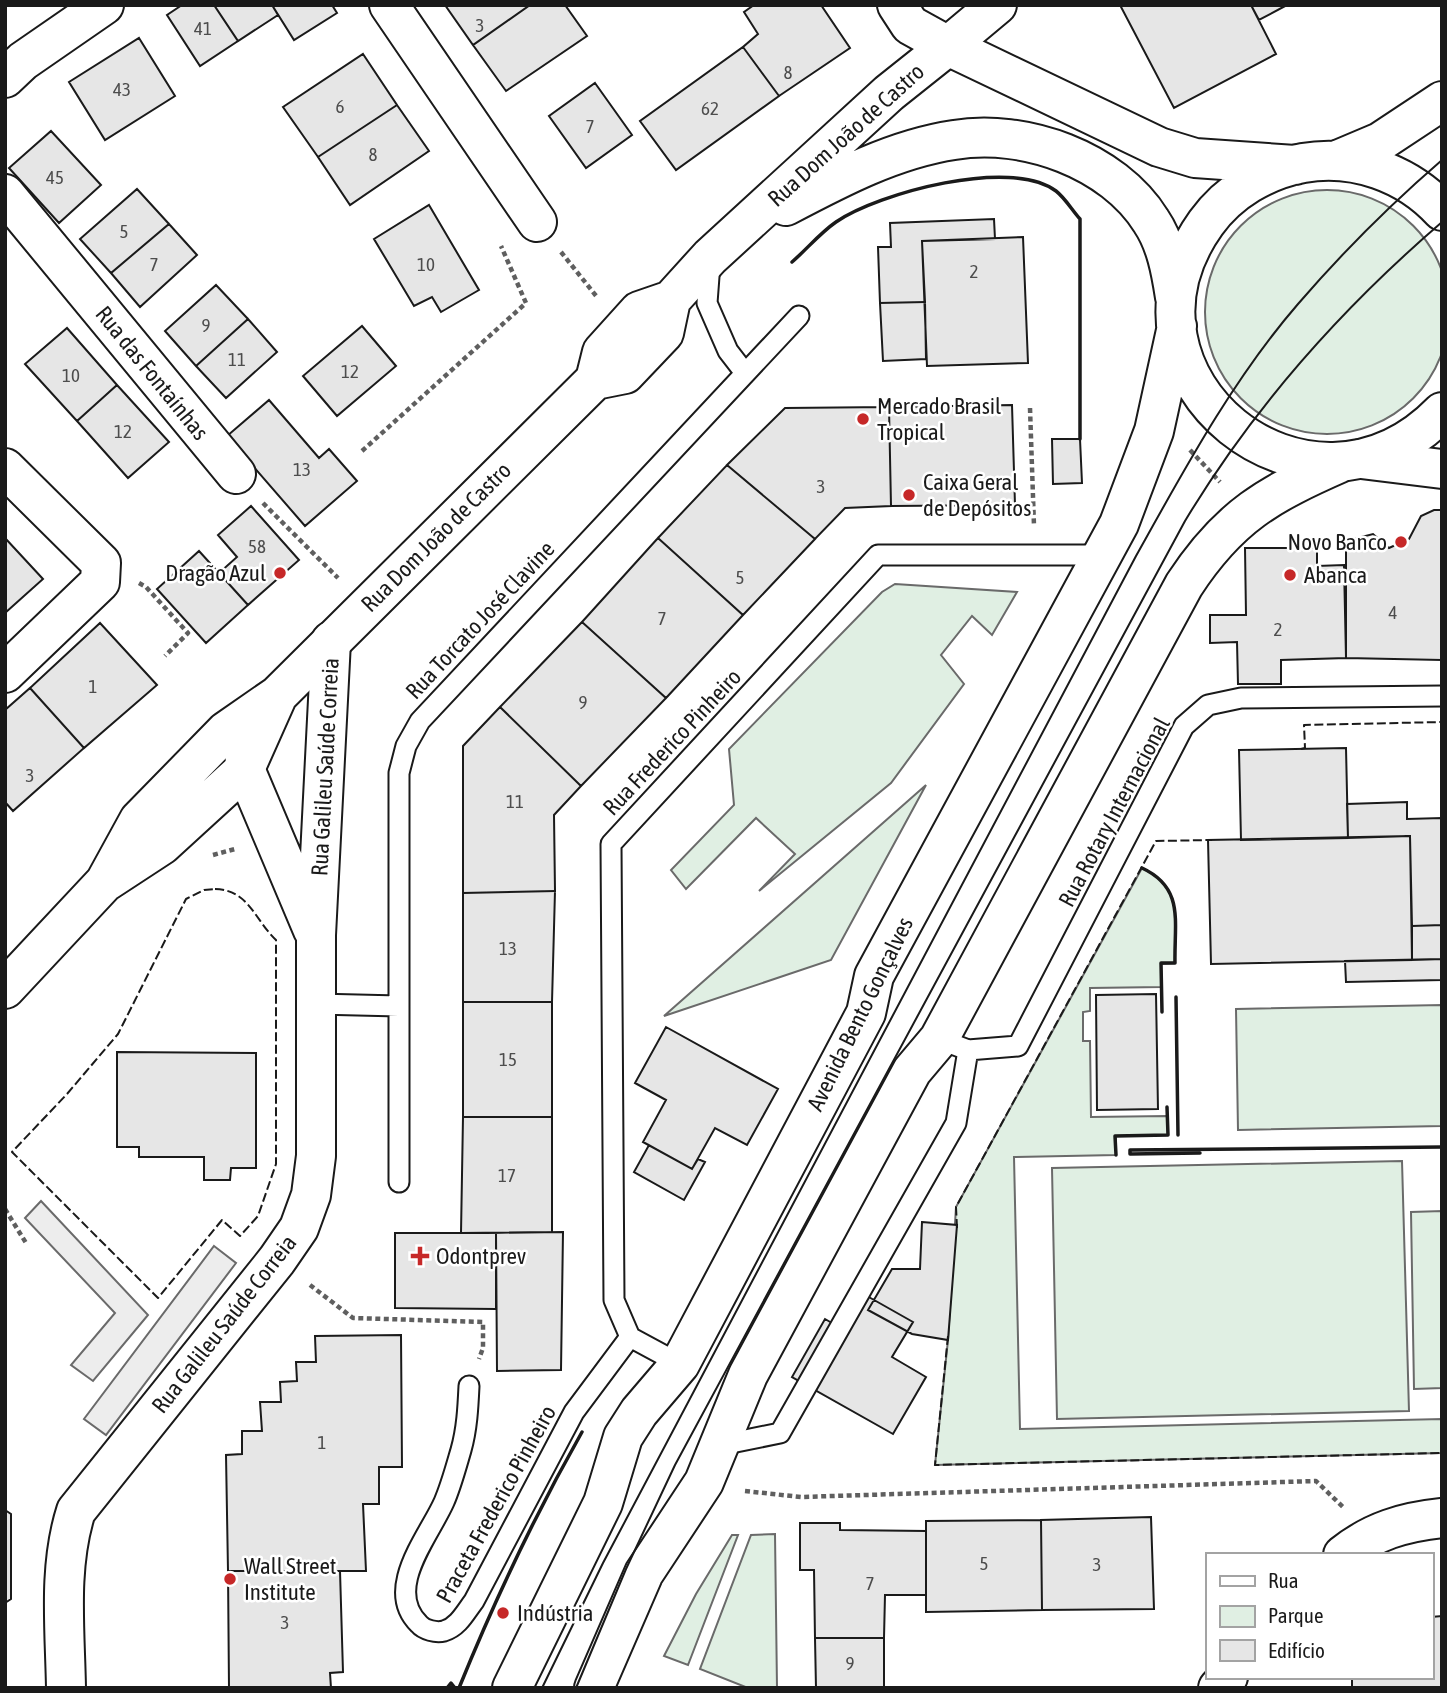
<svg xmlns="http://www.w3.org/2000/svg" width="1447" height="1693" font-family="'Asap Condensed',sans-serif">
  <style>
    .green { fill: #e0efe3; stroke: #6a6a6a; stroke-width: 2 }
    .parking { fill: #ededed; stroke: #6a6a6a; stroke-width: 2 }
    .building { fill: #e6e6e6; stroke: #1a1a1a; stroke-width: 2 }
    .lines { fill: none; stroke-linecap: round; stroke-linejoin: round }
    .service-casing { stroke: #1a1a1a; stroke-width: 23 }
    .minor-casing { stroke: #1a1a1a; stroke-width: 42 }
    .tertiary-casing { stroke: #1a1a1a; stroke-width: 42 }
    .primary-casing { stroke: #1a1a1a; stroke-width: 42 }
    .path { stroke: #5f5f5f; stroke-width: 4.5; stroke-dasharray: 5 3.5; stroke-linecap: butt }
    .service { stroke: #fff; stroke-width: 19 }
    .minor { stroke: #fff; stroke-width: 38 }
    .tertiary { stroke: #fff; stroke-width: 38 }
    .primary { stroke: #fff; stroke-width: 38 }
    .tram { stroke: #1a1a1a; stroke-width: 2 }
    .fence { stroke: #1a1a1a; stroke-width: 2; stroke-dasharray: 9 3.5; stroke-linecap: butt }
    .wall { stroke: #1a1a1a; stroke-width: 3.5 }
    .poi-dot { fill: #c62828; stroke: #fff; stroke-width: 2.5 }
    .labels { text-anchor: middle; stroke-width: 5; stroke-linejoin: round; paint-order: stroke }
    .number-label { font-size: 19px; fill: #4d4d4d }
    .street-label { font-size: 23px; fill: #1a1a1a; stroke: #fff }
    .poi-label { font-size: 23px; fill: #1a1a1a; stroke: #fff; text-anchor: start }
  </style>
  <rect width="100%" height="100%" fill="#fff"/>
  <path class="green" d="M1205 312a122 122 0 1 1 244 0a122 122 0 1 1-244 0Z
    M895 584 1017 592 992 635 972 616 941 655 964 684 891 783 759 891 795 854 756 818 686 889 671 870 734 805 729 749 882 592Z
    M926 785 831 960 664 1016Z
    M1142 868C1185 888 1174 922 1175 963L1161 964 1162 987 1090 988V1011L1083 1012V1041H1090L1091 1117 1167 1116 1168 1135 1116 1136V1155L1014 1157 1020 1429 1442 1419V1453L935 1465 948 1340 956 1207Z
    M1442 1005V1126L1238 1130 1236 1009Z
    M1402 1161 1409 1411 1057 1419 1052 1168Z
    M1442 1211V1388L1414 1389 1411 1212Z
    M775 1534 777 1688H748L700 1669 751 1535Z
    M732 1535H738L688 1665 664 1656 696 1594Z"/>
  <path class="parking" d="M41 1201 148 1315 93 1381 71 1365 115 1313 25 1218Z
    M214 1246 236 1263 106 1435 84 1419Z"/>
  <path class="building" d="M182 5H214L238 41 200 66 167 15Z
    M214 5H272L278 15 238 41Z
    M272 5H332L337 13 294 40Z
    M445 5H530L473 45Z
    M530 5H565L587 36 506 91 473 45Z
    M754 5H821L850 48 779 96 743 47 758 34 744 12Z
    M1120 5H1251L1276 54 1174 108Z
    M1251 5H1287L1259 20Z
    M139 38 175 96 105 140 69 82Z
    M743 47 779 96 676 170 640 121Z
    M363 54 397 105 318 157 283 107Z
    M595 83 632 135 586 168 549 116Z
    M397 105 429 151 350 205 318 157Z
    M51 131 101 185 59 223 9 168Z
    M137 189 169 224 111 273 80 239Z
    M429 205 479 290 441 312 432 297 414 306 374 239Z
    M994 219 995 239 922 241 925 302 880 303 878 247H891L890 223Z
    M169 224 197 255 140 307 111 273Z
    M1023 237 1028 363 927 366 922 241Z
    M216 285 248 319 196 366 165 331Z
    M925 302 926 359 883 361 880 303Z
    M248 319 277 352 226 398 196 366Z
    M362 326 396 366 337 416 303 376Z
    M67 328 117 385 77 421 25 364Z
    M117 385 169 442 128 478 77 421Z
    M269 400 319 458 329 449 357 481 305 526 227 436Z
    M1012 405 1015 505 891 506 889 407Z
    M889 407 891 506 845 508 815 539 727 465 785 408Z
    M1052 439H1080L1082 483 1053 484Z
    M727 465 815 539 743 615 658 538Z
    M251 506 299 560 248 605 219 573 237 557 218 535Z
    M1434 510H1442V660L1346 658V551L1353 539 1373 534 1389 548 1409 539 1421 516Z
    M5 538 43 579 5 613Z
    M658 538 743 615 666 698 582 622Z
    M1245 548H1317V566L1344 565 1346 658 1281 660V684H1238L1237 642 1210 643V615H1246Z
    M199 551 248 605 206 643 157 589Z
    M582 622 666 698 581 786 500 707Z
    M100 623 157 685 84 748 30 688Z
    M30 688 84 748 13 811 5 802V710Z
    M500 707 581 786 554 815 555 891 463 893V746Z
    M1346 748 1348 838 1241 840 1239 750Z
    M1407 802V819L1442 818V925L1412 926 1410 836 1348 838 1347 804Z
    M1410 836 1412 960 1211 964 1208 840Z
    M555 891 552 1002H463V893Z
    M1442 925V959L1412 960V926Z
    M1442 959V980L1346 982 1345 961Z
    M1156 994 1158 1109 1097 1110 1096 995Z
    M463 1002H552V1117H463Z
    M666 1027 778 1089 747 1145 715 1128 692 1169 643 1142 666 1100 635 1083Z
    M117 1052 256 1053V1168H231L230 1180H204V1157H139V1147H117Z
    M463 1117H552V1232L461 1233Z
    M649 1145 692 1169 698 1159 705 1162 684 1200 634 1172Z
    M922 1222 957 1225 948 1340 912 1334 868 1310 892 1269H920Z
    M563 1232 561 1370 497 1371 496 1233Z
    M395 1233H496V1309L395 1308Z
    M867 1296 913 1322 892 1357 926 1377 893 1434 792 1377 825 1319 846 1331Z
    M401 1335 402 1467H379V1504H363L366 1571H228L226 1455 242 1454V1431H262L260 1402H281L280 1382 297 1381 296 1362H316L315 1336Z
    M5 1510 11 1514V1599L5 1603Z
    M1151 1517 1154 1609 1042 1610 1041 1520Z
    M1041 1520 1042 1610 926 1612V1521Z
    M800 1523H840V1530L926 1531V1595H885L884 1638H815L814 1570H800Z
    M228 1571H340L343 1672 330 1673 331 1688H229Z
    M1442 1616V1688H1352V1677H1431V1617Z
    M815 1638H884V1688H816Z"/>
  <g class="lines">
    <defs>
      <path id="service" d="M710 263 707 303 728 351 745 373
        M316 1004 399 1006
        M939 1039 968 1050 1018 1046 1184 726 1208 705 1241 698 1442 696
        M399 1182V773L406 746 420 721 799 316
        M680 1364 630 1337 614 1300 611 844 878 555H1102
        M469 1386C468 1407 467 1429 461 1450 456 1467 451 1486 444 1502 429 1536 383 1589 419 1624 424 1630 436 1633 444 1631 458 1627 465 1613 474 1601L574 1412 630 1337
        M722 1451 726 1444 780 1433 956 1123 968 1050"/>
      <path id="minor" d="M389 5 537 222
        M897 5 910 25 948 46 997 5
        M5 78 23 61 104 5
        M5 194 236 474
        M5 468 101 563 100 582 5 673
        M244 738 245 769 313 930
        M1343 1555C1373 1531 1404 1522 1442 1518
        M66 1688C65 1629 58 1567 76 1511L277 1260 299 1228 311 1195 316 1156V935L331 641
        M1218 1688 1228 1677"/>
      <path id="tertiary" d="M1361 459 1442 469"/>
      <path id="primary" d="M1335 161 1380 142 1442 101
        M786 206C839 178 894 149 954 140 1024 128 1113 160 1151 221 1166 243 1171 271 1175 297
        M1442 211C1407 173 1354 154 1303 163 1265 170 1229 191 1206 223 1096 377 1308 549 1442 412
        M595 380 625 374 664 333 671 300
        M107 881 162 845 245 769 278 695
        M5 989 105 882 139 820 226 731 278 695 595 380 602 352 639 311 671 300 710 257 889 93 948 46 1159 147 1195 158 1295 165
        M512 1688 603 1503 623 1437 639 1412 680 1364 866 1013 874 976 1119 524 1154 431 1177 326
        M594 1688 644 1573 704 1482 748 1375 912 1071 939 1039 1184 585C1229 516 1269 494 1342 462"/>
    </defs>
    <use href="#service" class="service-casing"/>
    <use href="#minor" class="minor-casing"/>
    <use href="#tertiary" class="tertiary-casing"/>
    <use href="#primary" class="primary-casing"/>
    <path class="path" d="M561 252 597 297
      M1030 408 1034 526
      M1190 450 1220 482
      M362 451 526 303 501 246
      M263 503 338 578
      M139 583 146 587 188 633 165 656
      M213 855 235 849
      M5 1209 26 1243
      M310 1285 353 1318 483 1322V1348L479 1359
      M745 1491 801 1497 1316 1481 1344 1508"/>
    <use href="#service" class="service"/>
    <use href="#minor" class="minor"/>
    <use href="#tertiary" class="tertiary"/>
    <use href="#primary" class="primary"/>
    <path class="tram" d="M542 1688 603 1563 1136 556C1184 470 1233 379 1298 304 1342 253 1391 204 1442 160
      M576 1688 626 1569 675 1465 1185 521C1254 406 1341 309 1442 222"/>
    <path class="fence" d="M1301 749 1305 748 1304 725 1442 722
      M215 889C249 890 254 919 276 940V1164L258 1216 240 1236 222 1220 158 1298 12 1152 67 1094 118 1034 186 899 204 890Z
      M957 1228 956 1207 1156 841 1212 840
      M948 1336 935 1465 1442 1453"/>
    <path class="wall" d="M792 262C807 249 820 233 836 222 878 193 1011 157 1056 191 1065 198 1072 210 1080 219V439
      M1142 868C1185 888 1174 922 1175 963H1161L1162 1012
      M1176 997 1178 1135
      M1130 1154V1150L1442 1147
      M1130 1154 1200 1153
      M1116 1155 1115 1136 1168 1135 1167 1107
      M447 1688 451 1683 455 1688
      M459 1688C495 1599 535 1515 582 1432"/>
  </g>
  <g class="poi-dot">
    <circle cx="863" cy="419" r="7"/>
    <circle cx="909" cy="495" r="7"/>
    <circle cx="1401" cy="542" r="7"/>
    <circle cx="280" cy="573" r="7"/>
    <circle cx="1290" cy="575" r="7"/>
    <path d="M416.5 1245.5h7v7h7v7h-7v7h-7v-7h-7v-7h7z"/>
    <circle cx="230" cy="1579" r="7"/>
    <circle cx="503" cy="1613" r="7"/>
  </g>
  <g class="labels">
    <g class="number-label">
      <text x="480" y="32">3</text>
      <text x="203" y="35">41</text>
      <text x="788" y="79">8</text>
      <text x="122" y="96">43</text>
      <text x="340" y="113">6</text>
      <text x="710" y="115">62</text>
      <text x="590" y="133">7</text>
      <text x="373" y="161">8</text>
      <text x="55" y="184">45</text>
      <text x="124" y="238">5</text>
      <text x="154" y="271">7</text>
      <text x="426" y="271">10</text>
      <text x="974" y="278">2</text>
      <text x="206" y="332">9</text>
      <text x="237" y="366">11</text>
      <text x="350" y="378">12</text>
      <text x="71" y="382">10</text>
      <text x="123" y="438">12</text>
      <text x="302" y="476">13</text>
      <text x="821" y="493">3</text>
      <text x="257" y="553">58</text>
      <text x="740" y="584">5</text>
      <text x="1393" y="619">4</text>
      <text x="662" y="625">7</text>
      <text x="1278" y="636">2</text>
      <text x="93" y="693">1</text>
      <text x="583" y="709">9</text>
      <text x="30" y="782">3</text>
      <text x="515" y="808">11</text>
      <text x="508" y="955">13</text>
      <text x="508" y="1066">15</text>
      <text x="507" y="1182">17</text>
      <text x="322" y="1449">1</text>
      <text x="984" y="1570">5</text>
      <text x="1097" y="1571">3</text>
      <text x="870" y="1590">7</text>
      <text x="285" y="1629">3</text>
      <text x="850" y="1670">9</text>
    </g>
    <g class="street-label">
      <text transform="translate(846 135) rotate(-42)" y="8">Rua Dom João de Castro</text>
      <text transform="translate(152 373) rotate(51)" y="8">Rua das Fontaínhas</text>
      <text transform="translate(436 537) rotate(-45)" y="8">Rua Dom João de Castro</text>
      <text transform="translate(480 620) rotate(-47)" y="8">Rua Torcato José Clavine</text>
      <text transform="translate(672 742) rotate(-47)" y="8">Rua Frederico Pinheiro</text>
      <text transform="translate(325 767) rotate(-87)" y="8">Rua Galileu Saúde Correia</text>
      <text transform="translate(1114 812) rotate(-62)" y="8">Rua Rotary Internacional</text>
      <text transform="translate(860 1014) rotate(-64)" y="8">Avenida Bento Gonçalves</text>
      <text transform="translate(224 1324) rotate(-52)" y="8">Rua Galileu Saúde Correia</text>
      <text transform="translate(496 1504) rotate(-61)" y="8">Praceta Frederico Pinheiro</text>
    </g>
    <g class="poi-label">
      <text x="877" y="414">Mercado Brasil<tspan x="877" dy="26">Tropical</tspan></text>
      <text x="923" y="490">Caixa Geral<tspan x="923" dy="26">de Depósitos</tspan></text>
      <text x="1387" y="550" text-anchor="end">Novo Banco</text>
      <text x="266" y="581" text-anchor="end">Dragão Azul</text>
      <text x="1304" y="583">Abanca</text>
      <text x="436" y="1264">Odontprev</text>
      <text x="244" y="1574">Wall Street<tspan x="244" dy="26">Institute</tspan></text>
      <text x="517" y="1621">Indústria</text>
    </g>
  </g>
  <rect width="1447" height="1693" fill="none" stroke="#1a1a1a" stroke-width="14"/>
  <rect x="1206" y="1553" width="228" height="126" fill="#ffffff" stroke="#a3a3a3" stroke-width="2"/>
  <rect x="1220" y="1576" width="35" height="10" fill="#ffffff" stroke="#a3a3a3" stroke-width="2"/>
  <text x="1268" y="1588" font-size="21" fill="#1a1a1a">Rua</text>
  <rect x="1220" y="1606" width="35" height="21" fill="#e0efe3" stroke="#a3a3a3" stroke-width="2"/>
  <text x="1268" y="1623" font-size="21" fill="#1a1a1a">Parque</text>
  <rect x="1220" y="1640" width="35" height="21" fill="#e6e6e6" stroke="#a3a3a3" stroke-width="2"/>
  <text x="1268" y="1658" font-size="21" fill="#1a1a1a">Edifício</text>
</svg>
